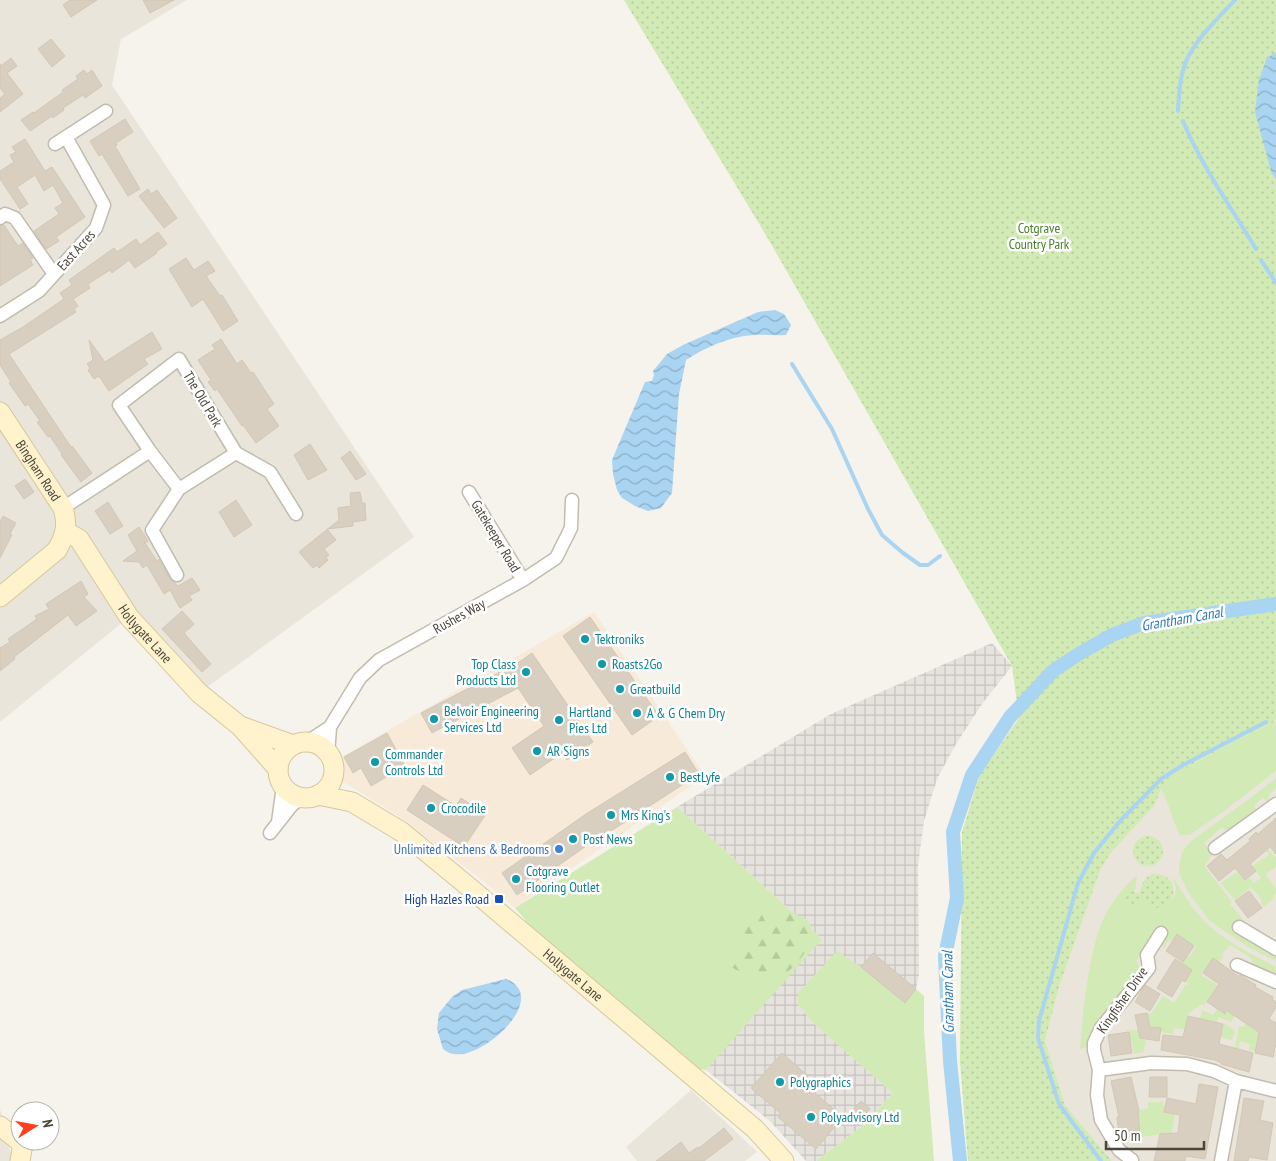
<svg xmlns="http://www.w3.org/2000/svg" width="1276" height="1161" font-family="'PT Sans Narrow',sans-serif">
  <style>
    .residential { fill: #eae5da }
    .commercial { fill: #f7ead8 }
    .industrial { fill: url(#industrial-grid) }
    .green { fill: #d2eab5 }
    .forest { fill: url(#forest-firs) }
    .park { fill: url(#park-dots) }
    .water { fill: url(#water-waves) }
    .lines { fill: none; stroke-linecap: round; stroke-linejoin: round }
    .stream { stroke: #a9d4f2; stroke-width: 4 }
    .canal { stroke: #a9d4f2; stroke-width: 14 }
    .building { fill: #d8cfc1; stroke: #d3c7b4 }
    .street-casing { stroke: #c2bbae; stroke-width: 15 }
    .secondary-casing { stroke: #d6c79b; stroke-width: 21 }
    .street { stroke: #fff; stroke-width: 12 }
    .secondary { stroke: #fff3cd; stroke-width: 19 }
    .culture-dot { fill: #0f9aa8; stroke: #fff; stroke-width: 2 }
    .shop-dot { fill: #3f7fe0; stroke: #fff; stroke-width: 2 }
    .transit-dot { fill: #1a4fb4; stroke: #fff; stroke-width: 2 }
    .labels { text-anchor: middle; stroke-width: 5; stroke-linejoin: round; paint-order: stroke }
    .park-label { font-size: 14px; fill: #4a7f2a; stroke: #fff }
    .street-label { font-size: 14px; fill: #4b4439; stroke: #fff }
    .culture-label { font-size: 14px; fill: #0d838f; stroke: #fff; text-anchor: start }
    .shop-label { font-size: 14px; fill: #366cbe; stroke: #fff; text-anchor: end }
    .transit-label { font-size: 14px; fill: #164399; stroke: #fff; text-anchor: end }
    .water-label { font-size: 15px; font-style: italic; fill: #2e7ab2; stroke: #fff }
  </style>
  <defs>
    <pattern id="industrial-grid" width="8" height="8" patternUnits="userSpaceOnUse" patternTransform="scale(1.25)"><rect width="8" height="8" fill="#e6e2dd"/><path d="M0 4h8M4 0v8" fill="none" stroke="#c7c3be"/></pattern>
    <pattern id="forest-firs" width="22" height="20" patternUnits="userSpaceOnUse" patternTransform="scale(1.25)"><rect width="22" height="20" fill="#d2eab5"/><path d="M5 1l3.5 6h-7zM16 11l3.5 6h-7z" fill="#b6ca9c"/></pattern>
    <pattern id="park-dots" width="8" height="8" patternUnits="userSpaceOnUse" patternTransform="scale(1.25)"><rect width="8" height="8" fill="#d2eab5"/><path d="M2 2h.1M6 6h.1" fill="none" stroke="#b6ca9c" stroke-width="1.8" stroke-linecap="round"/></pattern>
    <pattern id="water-waves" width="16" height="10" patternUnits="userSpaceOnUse" patternTransform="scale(1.25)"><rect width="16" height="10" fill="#a9d4f2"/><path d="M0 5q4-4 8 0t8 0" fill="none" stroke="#8caec5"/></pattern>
  </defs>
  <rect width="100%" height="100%" fill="#f6f3ec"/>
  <path class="residential" d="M0 0H187L121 39 112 85 414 537 199 693 129 617 0 722Z
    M1276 721V1161H1112L1065 1105 1045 1041 1059 987 1100 871 1110 854 1155 805 1161 789Z
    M691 1090 729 1125 757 1152 745 1161H637L626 1147Z
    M0 1109 13 1161H0Z"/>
  <path class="commercial" d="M594 612 705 776 515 908 486 883 397 815 329 773 340 758Z"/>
  <path class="industrial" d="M992 643 1012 666 982 704 956 744 937 779 924 821 918 865 919 976 916 989 905 1003 861 967 798 1004 811 1021 893 1093 861 1127 816 1161H806L770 1121 706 1070 750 1015 822 939 677 807 831 714Z"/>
  <path class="green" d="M1276 721V771L1224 811 1200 828 1189 835H1180C1171 819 1170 805 1161 789L1188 767 1234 741Z
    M1276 778V787L1269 795 1268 802 1263 798 1254 805 1257 811 1228 832 1222 827 1204 843 1212 854 1205 866 1206 868 1232 902 1230 904 1246 923H1241C1249 950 1255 942 1276 955V961L1248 947 1210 921 1188 892 1179 873V866L1182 852 1191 841 1249 799Z
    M677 807 822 939 706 1070 699 1069 533 929 515 908Z
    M1268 849 1276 858V867L1265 874 1276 888V894L1273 896 1275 897 1264 907 1261 903 1262 900 1251 887 1235 900 1221 883 1237 872 1245 881 1250 878 1254 883 1261 878 1252 866 1269 855 1267 852H1264Z
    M1137 875 1135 891H1132L1127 906 1132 909 1142 900 1147 904 1164 907 1175 896 1176 888 1173 878C1182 890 1188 903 1198 914 1219 939 1248 952 1276 967V975L1253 967 1251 958 1230 945 1222 954 1223 957 1219 963 1213 958 1202 973V976L1218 985 1204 1006 1202 1004 1189 1013 1185 1029 1174 1028 1173 1034 1161 1032V1028L1150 1026 1147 1013 1151 1014 1163 996 1174 1003 1186 984 1191 986 1185 981 1192 970 1181 963 1185 955 1190 956 1196 947 1177 934 1172 941 1169 940 1163 949 1161 942 1164 935 1155 929 1136 962 1138 964 1140 969 1124 993 1095 1026 1096 1028 1088 1047 1080 1049C1083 1012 1089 941 1108 910 1115 898 1126 884 1137 875Z
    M837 951 861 967 905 1003 916 989 924 996V1031L934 1161H816L861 1127 893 1093 812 1022 798 1004V993Z
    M1225 998 1243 1003 1231 1022 1218 1017 1217 1023 1200 1019 1202 1010 1213 1015Z
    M1253 1013 1268 1019 1258 1034 1255 1051 1249 1050 1250 1044 1240 1041 1238 1050 1235 1049 1239 1026 1243 1027Z
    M1223 1023 1232 1028 1235 1032 1232 1040 1220 1037Z
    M1142 1029 1145 1041H1146L1143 1052 1134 1054 1132 1041H1129L1127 1031Z
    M1148 1102H1163V1105L1165 1106 1164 1112 1175 1114 1168 1152 1161 1134 1140 1137 1139 1126H1134L1131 1113 1148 1108Z"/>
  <path class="forest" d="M793 913C800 916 808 918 811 926 817 940 795 971 781 975 772 978 763 975 755 973 745 970 738 974 730 965L736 957 744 951 743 942 752 936 744 935 740 931C740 920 749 916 759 914L762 915 767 925 781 926 786 924 784 918 785 915Z"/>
  <path class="park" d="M624 0H1276V721L1234 741 1188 767 1161 789 1155 805 1110 854 1100 871 1059 987 1045 1041 1065 1105 1112 1161H968L960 1062 962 832 979 776 1019 718 1012 666 770 242Z
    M1133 851a15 15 0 1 1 30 0a15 15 0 1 1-30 0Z
    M1152 874C1189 871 1173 928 1142 900L1137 907 1132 909 1127 906 1124 901 1126 895 1132 891 1140 894C1141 885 1143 879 1152 874Z"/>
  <path class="water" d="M1276 52V180L1271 171 1255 112 1259 79 1267 58Z
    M775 310 784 314 791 325 786 335C775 336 765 334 755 335 730 336 706 347 686 360L679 394 672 493 661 508 648 511 635 506 622 498 617 490 613 474 612 460 645 382 652 381 654 375 653 371 667 354 683 345 758 312Z
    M506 979C551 997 484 1059 454 1054 450 1054 446 1051 443 1049L437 1029 439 1013 452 997 462 990Z"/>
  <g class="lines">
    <path class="stream" d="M1178 111C1179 93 1180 73 1188 57 1199 36 1219 17 1235 0
      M1183 121C1202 167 1231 207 1256 249
      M1261 260 1276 283
      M792 364 832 429 868 509 882 535 903 553 920 565H928L940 556
      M1101 1161 1059 1104 1038 1038 1039 1021 1078 883 1094 853 1120 821 1161 779 1183 765 1266 722"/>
    <path class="canal" d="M960 1161 950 1061 945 956 957 898 953 832 972 775 1010 717 1053 671 1077 655 1112 635 1144 623 1276 604"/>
  </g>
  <path class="building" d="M70 0H97L71 17 63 5Z
    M143 0H174L150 13Z
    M51 39 65 56 52 67 38 49Z
    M11 58 17 66 7 73 23 94 0 112V98L5 94 0 88V64L1 66Z
    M84 70 87 74 92 70 102 86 85 98 83 95 63 108 64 110 53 118 52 116 30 131 21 120 33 112 34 113 63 92 62 90 78 79 76 76Z
    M125 119 133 132 116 143 117 145 115 146 140 189 128 196 102 154 99 156 90 141Z
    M25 139 45 171 52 167 54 170 85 217 56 237 59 241 46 249 34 231 59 214 55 208 63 203 53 185 44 191 35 175 17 187 28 204 20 209 0 179V171L14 162 10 155 16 152 12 147Z
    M148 189 151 194 157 190 177 218 164 228 139 196Z
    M4 225 18 246 23 243 33 258 30 259 33 265 0 286V226Z
    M158 232 167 244 156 252 157 253 135 268 129 260 112 273 110 270 88 284 90 288 73 299 78 306 74 309 76 312 9 354 71 447 72 446 92 473 81 482 61 455 62 454 50 436 48 437 37 422 40 421 28 404 25 406 9 383 11 382 0 365V340L23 327 64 299 60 293 72 285 69 280 114 248 117 252 136 239 140 245Z
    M186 258 194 270 208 261 215 271 206 276 220 296 222 295 238 321 223 331 203 299 192 307 169 269Z
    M152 332 162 349 144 359 148 364 109 391 99 376 94 379 88 370 90 368 87 364 93 360 89 340 105 362Z
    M221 339 237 364 242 360 251 373 253 372 274 404 267 409 279 426 256 443 243 425 242 426 217 389 215 391 208 382 211 380 198 360 215 349 212 345Z
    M310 444 327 470 308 480 294 455Z
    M350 451 366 474 356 480 341 458Z
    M25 479 34 492 24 499 15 486Z
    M360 492 362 503H365L366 520 353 522V526L327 529 336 540 324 549 329 555 326 558 328 560 319 568 317 565 313 568 299 552 339 520 338 508 351 506 350 493Z
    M236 500 252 525 234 537 219 512Z
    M108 502 123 526 110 534 95 511Z
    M3 516 16 523 10 534 12 535 0 558V522Z
    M139 527 148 541 145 543 157 561 159 559 170 579 178 586 192 578 200 590 189 596 192 600 180 608 170 590 164 594 147 565 143 568 139 562 123 561 137 551 128 535Z
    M81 581 88 594 84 597 97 611 76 626 68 615 14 657 15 659 0 671V648L10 642 8 639 37 619 35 616 49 609 46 604Z
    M182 611 194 624 184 633 211 664 202 672 162 629Z
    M590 617 659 716 632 735 563 636Z
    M532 653 593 742 567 760 562 753 530 775 512 748 544 726 518 688 432 733 421 713 500 672 502 674Z
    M387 733 405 766 371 786 361 768 353 773 344 757Z
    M685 752 699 774 611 831 610 829 517 895 502 873 586 814Z
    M423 785 456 806 461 798 486 814 464 847 407 810Z
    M1276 818V854L1270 847 1250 864 1256 871 1245 880 1235 868 1219 881 1207 866 1221 854 1227 860 1250 841 1249 839 1256 832 1258 834Z
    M1249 891 1262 908 1248 918 1235 901Z
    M1177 934 1194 946 1183 962 1166 951Z
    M873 953 916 989 905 1003 861 967Z
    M1213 958 1238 976 1240 975 1256 985 1255 987 1273 997 1272 999 1276 1002V1007L1269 1019 1276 1023V1044L1273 1057 1255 1053 1259 1032 1226 1010 1225 1014 1207 1002 1219 984 1203 973Z
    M1175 959 1192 970 1185 982 1182 980 1172 997 1157 988Z
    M1145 985 1160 994 1150 1011 1135 1002Z
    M1147 1013 1150 1027 1161 1028 1159 1041 1140 1038 1135 1015Z
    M1188 1016 1223 1024 1219 1044 1253 1053 1249 1072 1221 1064 1222 1063 1215 1060 1161 1050 1163 1035 1183 1037Z
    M1129 1032 1132 1053 1111 1056 1108 1035Z
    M782 1053 808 1076 802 1082 843 1117 816 1149 778 1117 781 1114 751 1088Z
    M1131 1077 1139 1111 1138 1112 1140 1136 1121 1138 1119 1135 1117 1117H1119L1111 1081Z
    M1150 1077H1167V1097H1149Z
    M1199 1084 1218 1087 1205 1159 1186 1156 1185 1161H1154L1160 1134 1178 1133 1180 1115 1164 1112 1167 1098 1196 1104Z
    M1244 1098 1264 1101 1260 1120 1273 1123 1267 1160 1249 1157 1248 1161H1234Z
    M861 1101 870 1109 863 1117 854 1109Z
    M724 1128 733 1139 704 1161H656L681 1142 689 1153 698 1147 699 1148Z"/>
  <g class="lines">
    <defs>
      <path id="street" d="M55 144 106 111
        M0 218 5 214 15 218 54 274
        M0 316 39 291 96 228 104 205 66 137
        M236 453 270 472 296 514
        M469 492 523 580
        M63 508 150 451 119 405 179 359 236 453 179 489 150 451
        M177 575 152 530 179 489
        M307 742 330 727 360 678 379 660 523 580 556 558 571 528 572 500
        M328 755 330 727
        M278 822 283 786
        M270 833 292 805 301 798
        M1215 848 1276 804
        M1239 927 1276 949
        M1237 965 1276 982
        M1099 1070 1151 1063 1187 1064 1214 1071 1236 1081 1276 1091
        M1132 1160 1119 1150 1101 1120 1097 1095 1099 1070 1094 1050V1043L1101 1028 1149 968 1147 955 1161 933
        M1221 1161 1236 1081"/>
      <g id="secondary">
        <path id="s1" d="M0 412 63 508C68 525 66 534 57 550L0 597"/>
        <path id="s2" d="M65 531 79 539 129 617 199 693 240 726 278 769"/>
        <path d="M243 727 293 745"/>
        <circle cx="306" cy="770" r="28"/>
        <path id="s3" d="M318 795 352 802 402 832 463 882 755 1129 784 1161"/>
        <path d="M0 1126 23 1144 20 1161"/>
      </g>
    </defs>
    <use href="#street" class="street-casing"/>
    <use href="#secondary" class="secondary-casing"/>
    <use href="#street" class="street"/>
    <use href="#secondary" class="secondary"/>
  </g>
  <g class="culture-dot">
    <circle cx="585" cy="639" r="5"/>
    <circle cx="602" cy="664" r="5"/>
    <circle cx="526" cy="672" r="5"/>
    <circle cx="620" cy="689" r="5"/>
    <circle cx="637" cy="713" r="5"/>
    <circle cx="434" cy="719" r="5"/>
    <circle cx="559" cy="720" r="5"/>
    <circle cx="537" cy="751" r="5"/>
    <circle cx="375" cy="762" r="5"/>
    <circle cx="670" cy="777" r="5"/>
    <circle cx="431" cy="808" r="5"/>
    <circle cx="611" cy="815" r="5"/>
    <circle cx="573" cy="839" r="5"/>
    <circle cx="516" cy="879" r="5"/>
    <circle cx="780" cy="1082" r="5"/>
    <circle cx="811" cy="1117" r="5"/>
  </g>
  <circle class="shop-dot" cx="559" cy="849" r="5"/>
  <rect class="transit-dot" x="494" y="894" width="10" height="10" rx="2.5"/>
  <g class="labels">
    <g class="park-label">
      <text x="1039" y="233">Cotgrave<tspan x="1039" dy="16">Country Park</tspan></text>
    </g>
    <g class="street-label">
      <text transform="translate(76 250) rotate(-48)" y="5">East Acres</text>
      <text transform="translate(203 399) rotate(59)" y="5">The Old Park</text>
      <text dy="5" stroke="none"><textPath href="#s1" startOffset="70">Bingham Road</textPath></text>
      <text transform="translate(496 536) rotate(59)" y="5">Gatekeeper Road</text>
      <text transform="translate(459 616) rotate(-29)" y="5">Rushes Way</text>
      <text dy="5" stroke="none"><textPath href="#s2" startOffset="132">Hollygate Lane</textPath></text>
      <text dy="5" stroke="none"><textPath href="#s3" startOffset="316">Hollygate Lane</textPath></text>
      <text transform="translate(1122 1000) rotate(-55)" y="5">Kingfisher Drive</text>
    </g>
    <g class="culture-label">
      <text x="595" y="644">Tektroniks</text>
      <text x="516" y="669" text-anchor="end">Top Class<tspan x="516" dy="16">Products Ltd</tspan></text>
      <text x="612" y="669">Roasts2Go</text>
      <text x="630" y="694">Greatbuild</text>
      <text x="444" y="716">Belvoir Engineering<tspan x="444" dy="16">Services Ltd</tspan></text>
      <text x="569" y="717">Hartland<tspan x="569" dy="16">Pies Ltd</tspan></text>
      <text x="647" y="718">A &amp; G Chem Dry</text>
      <text x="547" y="756">AR Signs</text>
      <text x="385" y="759">Commander<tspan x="385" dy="16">Controls Ltd</tspan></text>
      <text x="680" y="782">BestLyfe</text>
      <text x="441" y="813">Crocodile</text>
      <text x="621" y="820">Mrs King's</text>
      <text x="583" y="844">Post News</text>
      <text x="526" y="876">Cotgrave<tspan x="526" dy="16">Flooring Outlet</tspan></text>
      <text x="790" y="1087">Polygraphics</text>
      <text x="821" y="1122">Polyadvisory Ltd</text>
    </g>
    <g class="shop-label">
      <text x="549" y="854">Unlimited Kitchens &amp; Bedrooms</text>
    </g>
    <g class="transit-label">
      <text x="489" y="904">High Hazles Road</text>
    </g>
    <g class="water-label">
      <text transform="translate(1182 619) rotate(-10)" y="5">Grantham Canal</text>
      <text transform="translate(948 992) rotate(-91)" y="5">Grantham Canal</text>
    </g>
  </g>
  <g transform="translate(35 1126) rotate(79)"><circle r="24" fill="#ffffff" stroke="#b7b4b0"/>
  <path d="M0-4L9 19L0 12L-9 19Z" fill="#fc3f1d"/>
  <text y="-8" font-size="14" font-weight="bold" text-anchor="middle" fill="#4b4439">N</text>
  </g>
  <path d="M1106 1141v8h98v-8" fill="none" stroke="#4b4439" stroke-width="2.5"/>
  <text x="1114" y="1141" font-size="15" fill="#4b4439" stroke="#ffffff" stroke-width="4" paint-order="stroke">50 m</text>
</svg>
